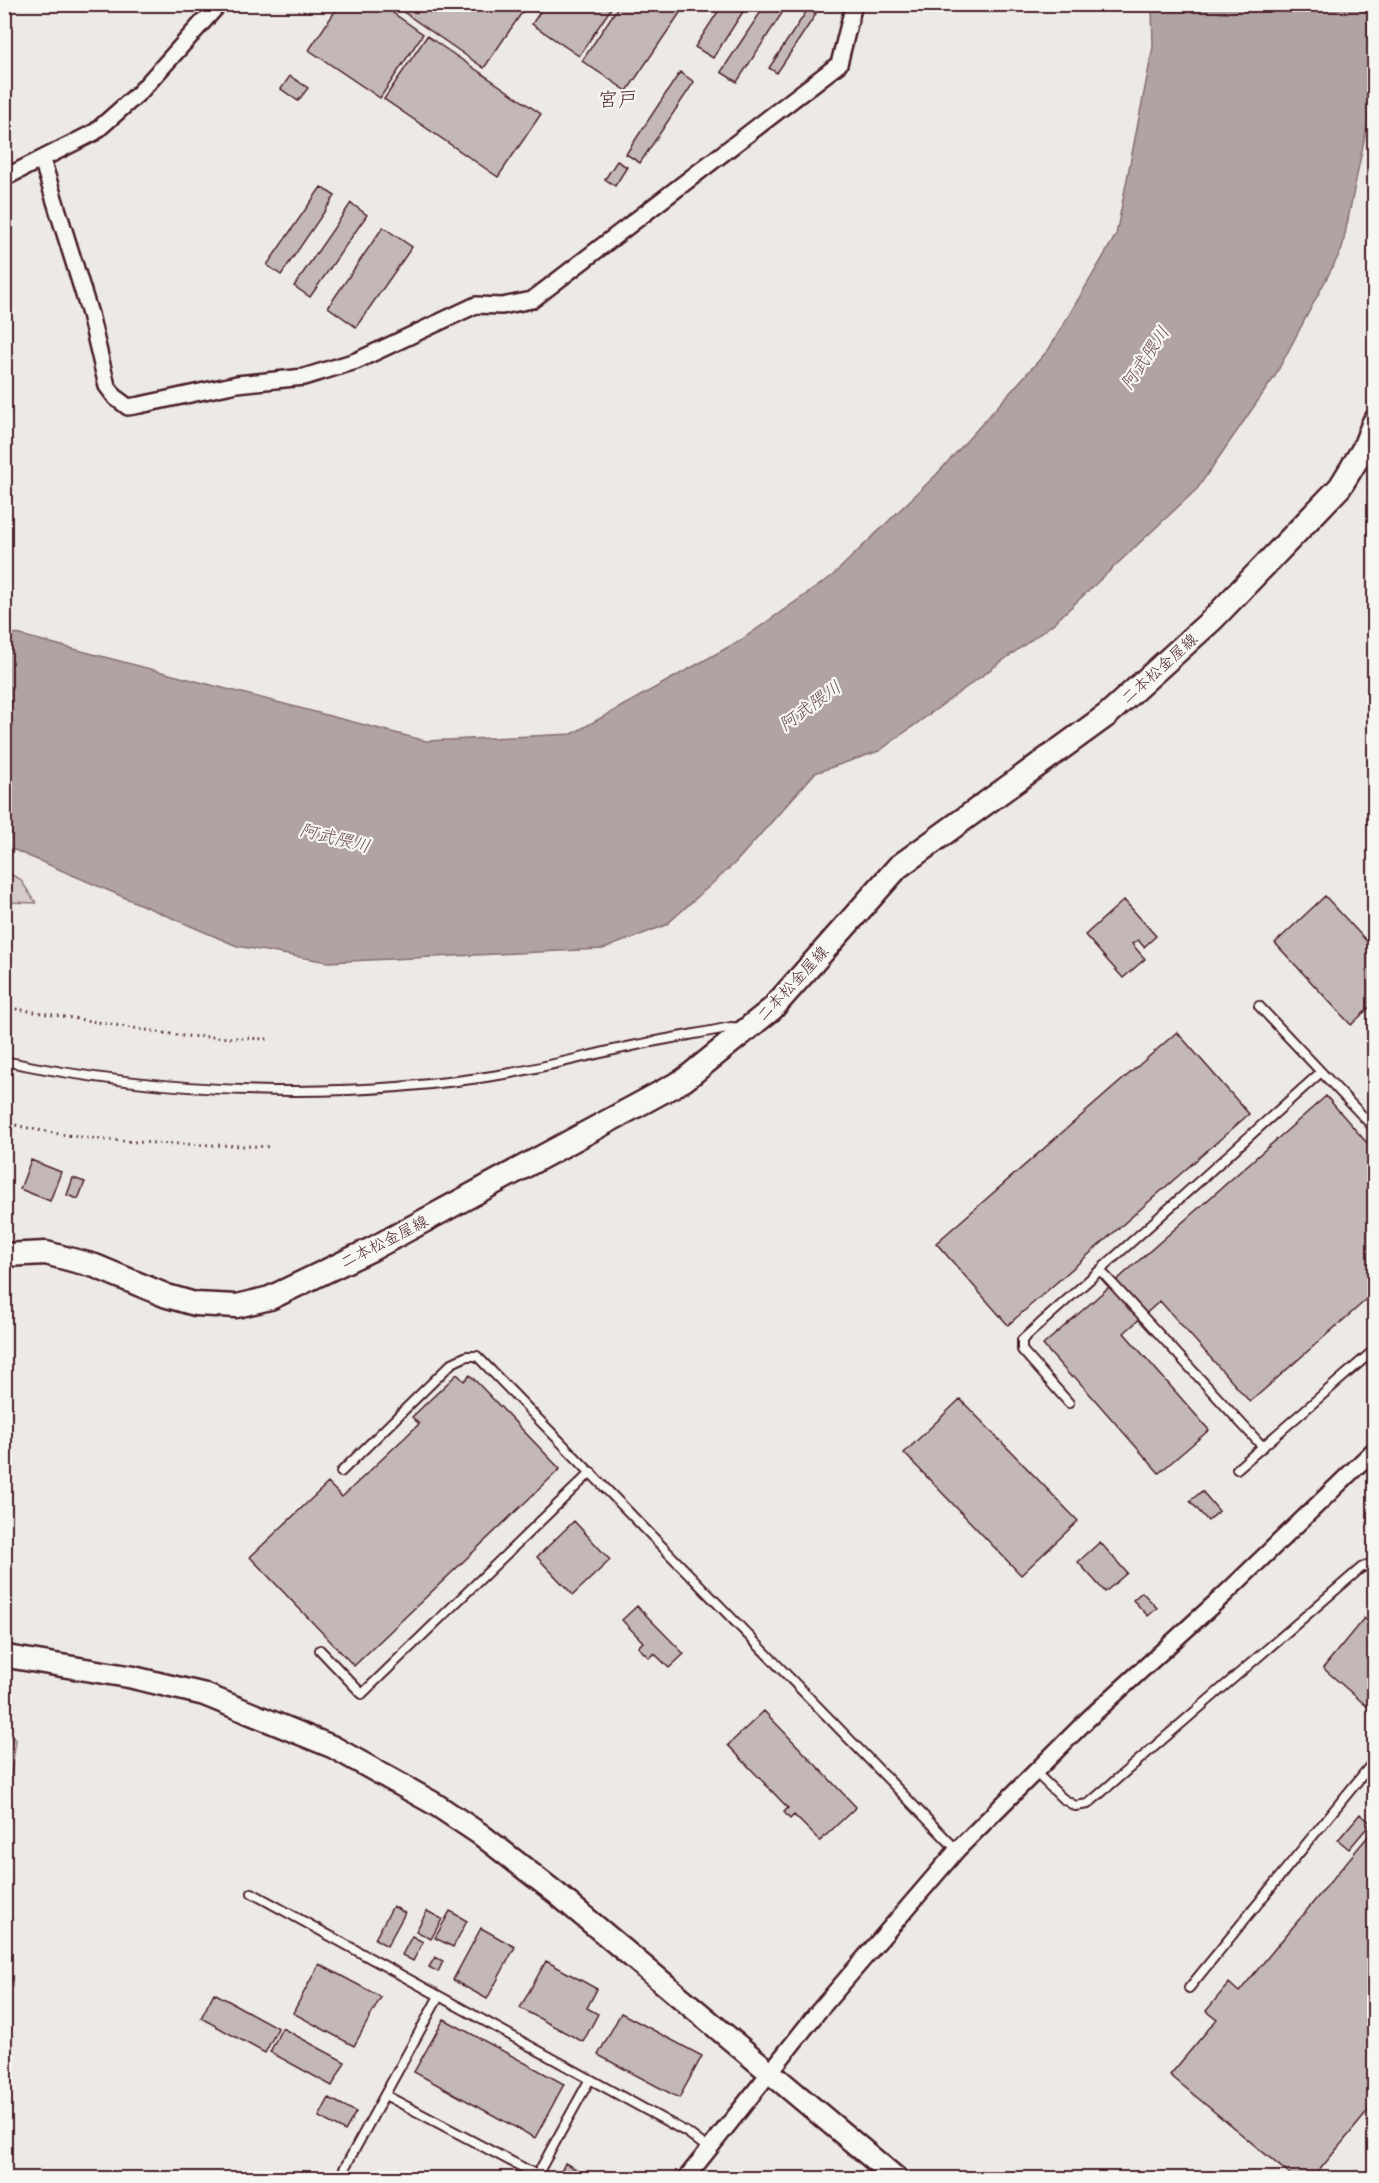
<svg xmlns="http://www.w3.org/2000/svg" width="1379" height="2183" font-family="Delius,'Klee One',sans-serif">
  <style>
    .green { fill: #d4cbca; stroke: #8f757a; stroke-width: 1.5 }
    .water { fill: #b1a2a3; stroke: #886e73; stroke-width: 1.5 }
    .building { fill: #c4b7b7; stroke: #4a1f2b; stroke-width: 1.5 }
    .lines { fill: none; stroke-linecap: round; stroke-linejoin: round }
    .lane-casing { stroke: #4a1f2b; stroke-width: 12 }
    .street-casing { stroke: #4a1f2b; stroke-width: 20 }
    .secondary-casing { stroke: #4a1f2b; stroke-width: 26 }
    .primary-casing { stroke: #4a1f2b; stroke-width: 27 }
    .path { stroke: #4a1f2b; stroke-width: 3; stroke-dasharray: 1.5 4.5; stroke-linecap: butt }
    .lane { stroke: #f6f6f2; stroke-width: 8 }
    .street { stroke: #f6f6f2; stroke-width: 15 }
    .secondary { stroke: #f6f6f2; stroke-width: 21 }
    .primary { stroke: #f6f6f2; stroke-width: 22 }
    .labels { text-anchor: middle; stroke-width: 4.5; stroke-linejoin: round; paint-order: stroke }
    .street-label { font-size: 16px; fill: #4a1f2b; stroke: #f6f6f2 }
    .water-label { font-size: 18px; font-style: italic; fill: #6e4d55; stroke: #f6f6f2 }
    .quarter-label { font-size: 20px; fill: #4a1f2b; stroke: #f6f6f2 }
  </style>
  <rect width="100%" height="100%" fill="#ece9e6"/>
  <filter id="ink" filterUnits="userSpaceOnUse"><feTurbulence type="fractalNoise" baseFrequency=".0167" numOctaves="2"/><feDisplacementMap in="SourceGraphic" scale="12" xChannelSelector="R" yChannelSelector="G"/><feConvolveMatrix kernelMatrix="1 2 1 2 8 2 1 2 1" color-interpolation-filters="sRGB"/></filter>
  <g filter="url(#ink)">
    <path class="green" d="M4 871 20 879 36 903 5 902Z
      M5 1732 16 1740 6 1809 10 1932 5 1955Z"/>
    <path class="water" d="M1152 5H1369L1374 32V91L1342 249 1275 376 1197 489 1053 624 879 751 815 773 735 863 666 925 603 949 328 962 237 946 5 846V631L426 741 572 734 741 640 832 576 936 475 1049 349 1116 235 1153 47Z"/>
    <path class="building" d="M340 4H380L423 34 380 98 309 50Z
      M392 4H527V5L484 68Z
      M545 4H614L579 56 532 24Z
      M620 4H686L627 91 582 61Z
      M723 4H748L713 58 695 47Z
      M766 4H788L737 82 721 72Z
      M808 9 816 14 777 73 769 68Z
      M427 36 541 114 498 177 384 99Z
      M680 72 694 82 640 163 626 154Z
      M290 76 308 88 298 101 281 89Z
      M617 161 627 167 615 186 605 179Z
      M321 187 335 196 281 275 267 265Z
      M351 203 367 215 310 297 294 286Z
      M383 227 412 247 356 327 328 307Z
      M1325 896 1374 949V1003L1351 1025 1275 943Z
      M1124 900 1156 936 1144 947 1138 940 1132 944 1145 959 1123 978 1085 935Z
      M1177 1032 1249 1114 1008 1325 936 1243Z
      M1326 1096 1374 1151V1293L1250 1402 1160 1301 1124 1333 1209 1430 1159 1473 1074 1376 1072 1378 1043 1345Z
      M31 1160 61 1172 50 1201 20 1189Z
      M73 1178 85 1182 78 1199 67 1195Z
      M457 1374 464 1381 470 1375 560 1469 354 1666 250 1557 328 1483 342 1497 419 1424 412 1417Z
      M960 1399 1078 1521 1021 1575 904 1453Z
      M1202 1491 1219 1511 1208 1521 1190 1501Z
      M574 1521 610 1560 573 1595 537 1557Z
      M1100 1542 1127 1573 1105 1592 1078 1562Z
      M1142 1592 1157 1608 1148 1616 1133 1600Z
      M637 1606 684 1654 669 1668 654 1653 649 1658 638 1647 643 1642 622 1620Z
      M1364 1618 1374 1627V1704L1370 1709 1323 1668Z
      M764 1711 856 1807 820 1841 794 1815 790 1819 784 1812 788 1808 728 1745Z
      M1360 1814 1371 1823 1349 1849 1338 1840Z
      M1374 1829V2104L1313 2178H1294L1170 2075 1217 2019 1206 2011 1229 1983 1239 1992Z
      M393 1906 405 1913 387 1946 375 1939Z
      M427 1911 442 1919 431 1939 416 1931Z
      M450 1911 467 1921 453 1947 435 1938Z
      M481 1928 515 1947 487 1999 453 1980Z
      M412 1936 423 1942 413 1961 402 1955Z
      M435 1957 443 1961 438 1972 429 1967Z
      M546 1961 597 1989 587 2008 598 2014 583 2042 520 2008Z
      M319 1964 381 1997 354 2046 293 2013Z
      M214 1993 278 2028 265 2053 201 2018Z
      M621 2013 702 2056 679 2098 598 2055Z
      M444 2019 564 2084 535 2138 414 2072Z
      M282 2028 345 2062 332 2086 270 2052Z
      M329 2098 356 2112 345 2131 319 2117Z
      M565 2163 579 2171 575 2178 560 2174Z"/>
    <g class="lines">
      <defs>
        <path id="lane" d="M1259 1006 1374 1128
          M4 1061C165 1095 342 1101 505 1074 553 1066 599 1052 647 1043 675 1037 703 1033 731 1027L742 1028
          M1100 1270 1263 1447
          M1069 1403 1022 1350V1340L1320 1073
          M1237 1469 1374 1350
          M341 1472 452 1363 467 1356H477L957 1850
          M320 1650 362 1694 591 1472
          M1035 1772 1062 1798 1075 1806 1088 1804 1361 1568 1374 1562
          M252 1893 688 2133 709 2149
          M1189 1988 1374 1761
          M385 2095 537 2175
          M536 2177 590 2079
          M339 2178 439 1996"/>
        <path id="street" d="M44 166 90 314 107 386 116 398 128 407 140 405 237 384 304 377 356 361 476 305 502 306 532 300 839 64 854 4
          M4 178 95 132 140 92 219 4
          M686 2178 817 2013 957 1850 1088 1719 1225 1594 1374 1450"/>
        <path id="secondary" d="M4 1656 131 1677 203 1694 333 1747 435 1804 480 1834 556 1893 896 2178"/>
        <path id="primary" d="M4 1255 46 1253 95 1266 167 1296 195 1304 237 1306 270 1298 372 1249 684 1080 772 1009 898 867 1107 715 1213 619 1340 487 1364 448 1374 422"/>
      </defs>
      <use href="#lane" class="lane-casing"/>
      <use href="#street" class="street-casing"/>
      <use href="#secondary" class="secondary-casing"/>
      <use href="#primary" class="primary-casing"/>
      <path class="path" d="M4 1007 183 1036 268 1039
        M4 1122C90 1146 184 1143 272 1147"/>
      <use href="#lane" class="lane"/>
      <use href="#street" class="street"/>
      <use href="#secondary" class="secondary"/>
      <use href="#primary" class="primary"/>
    </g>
  </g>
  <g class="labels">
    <g class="street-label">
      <text transform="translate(1159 668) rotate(-42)" y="6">二本松金屋線</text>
      <text transform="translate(792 983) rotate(-47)" y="6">二本松金屋線</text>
      <text transform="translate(384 1241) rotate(-27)" y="6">二本松金屋線</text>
    </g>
    <g class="water-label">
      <text transform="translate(1145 358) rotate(-56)" y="6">阿武隈川</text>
      <text transform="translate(810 706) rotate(-36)" y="6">阿武隈川</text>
      <text transform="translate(335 838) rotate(14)" y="6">阿武隈川</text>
    </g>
    <g class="quarter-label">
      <text x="618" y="106">宮戸</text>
    </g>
  </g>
  <rect width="1379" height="2183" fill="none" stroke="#f6f6f2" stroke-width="24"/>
  <rect x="12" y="12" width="1355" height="2159" fill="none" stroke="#4a1f2b" stroke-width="2" filter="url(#ink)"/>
</svg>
